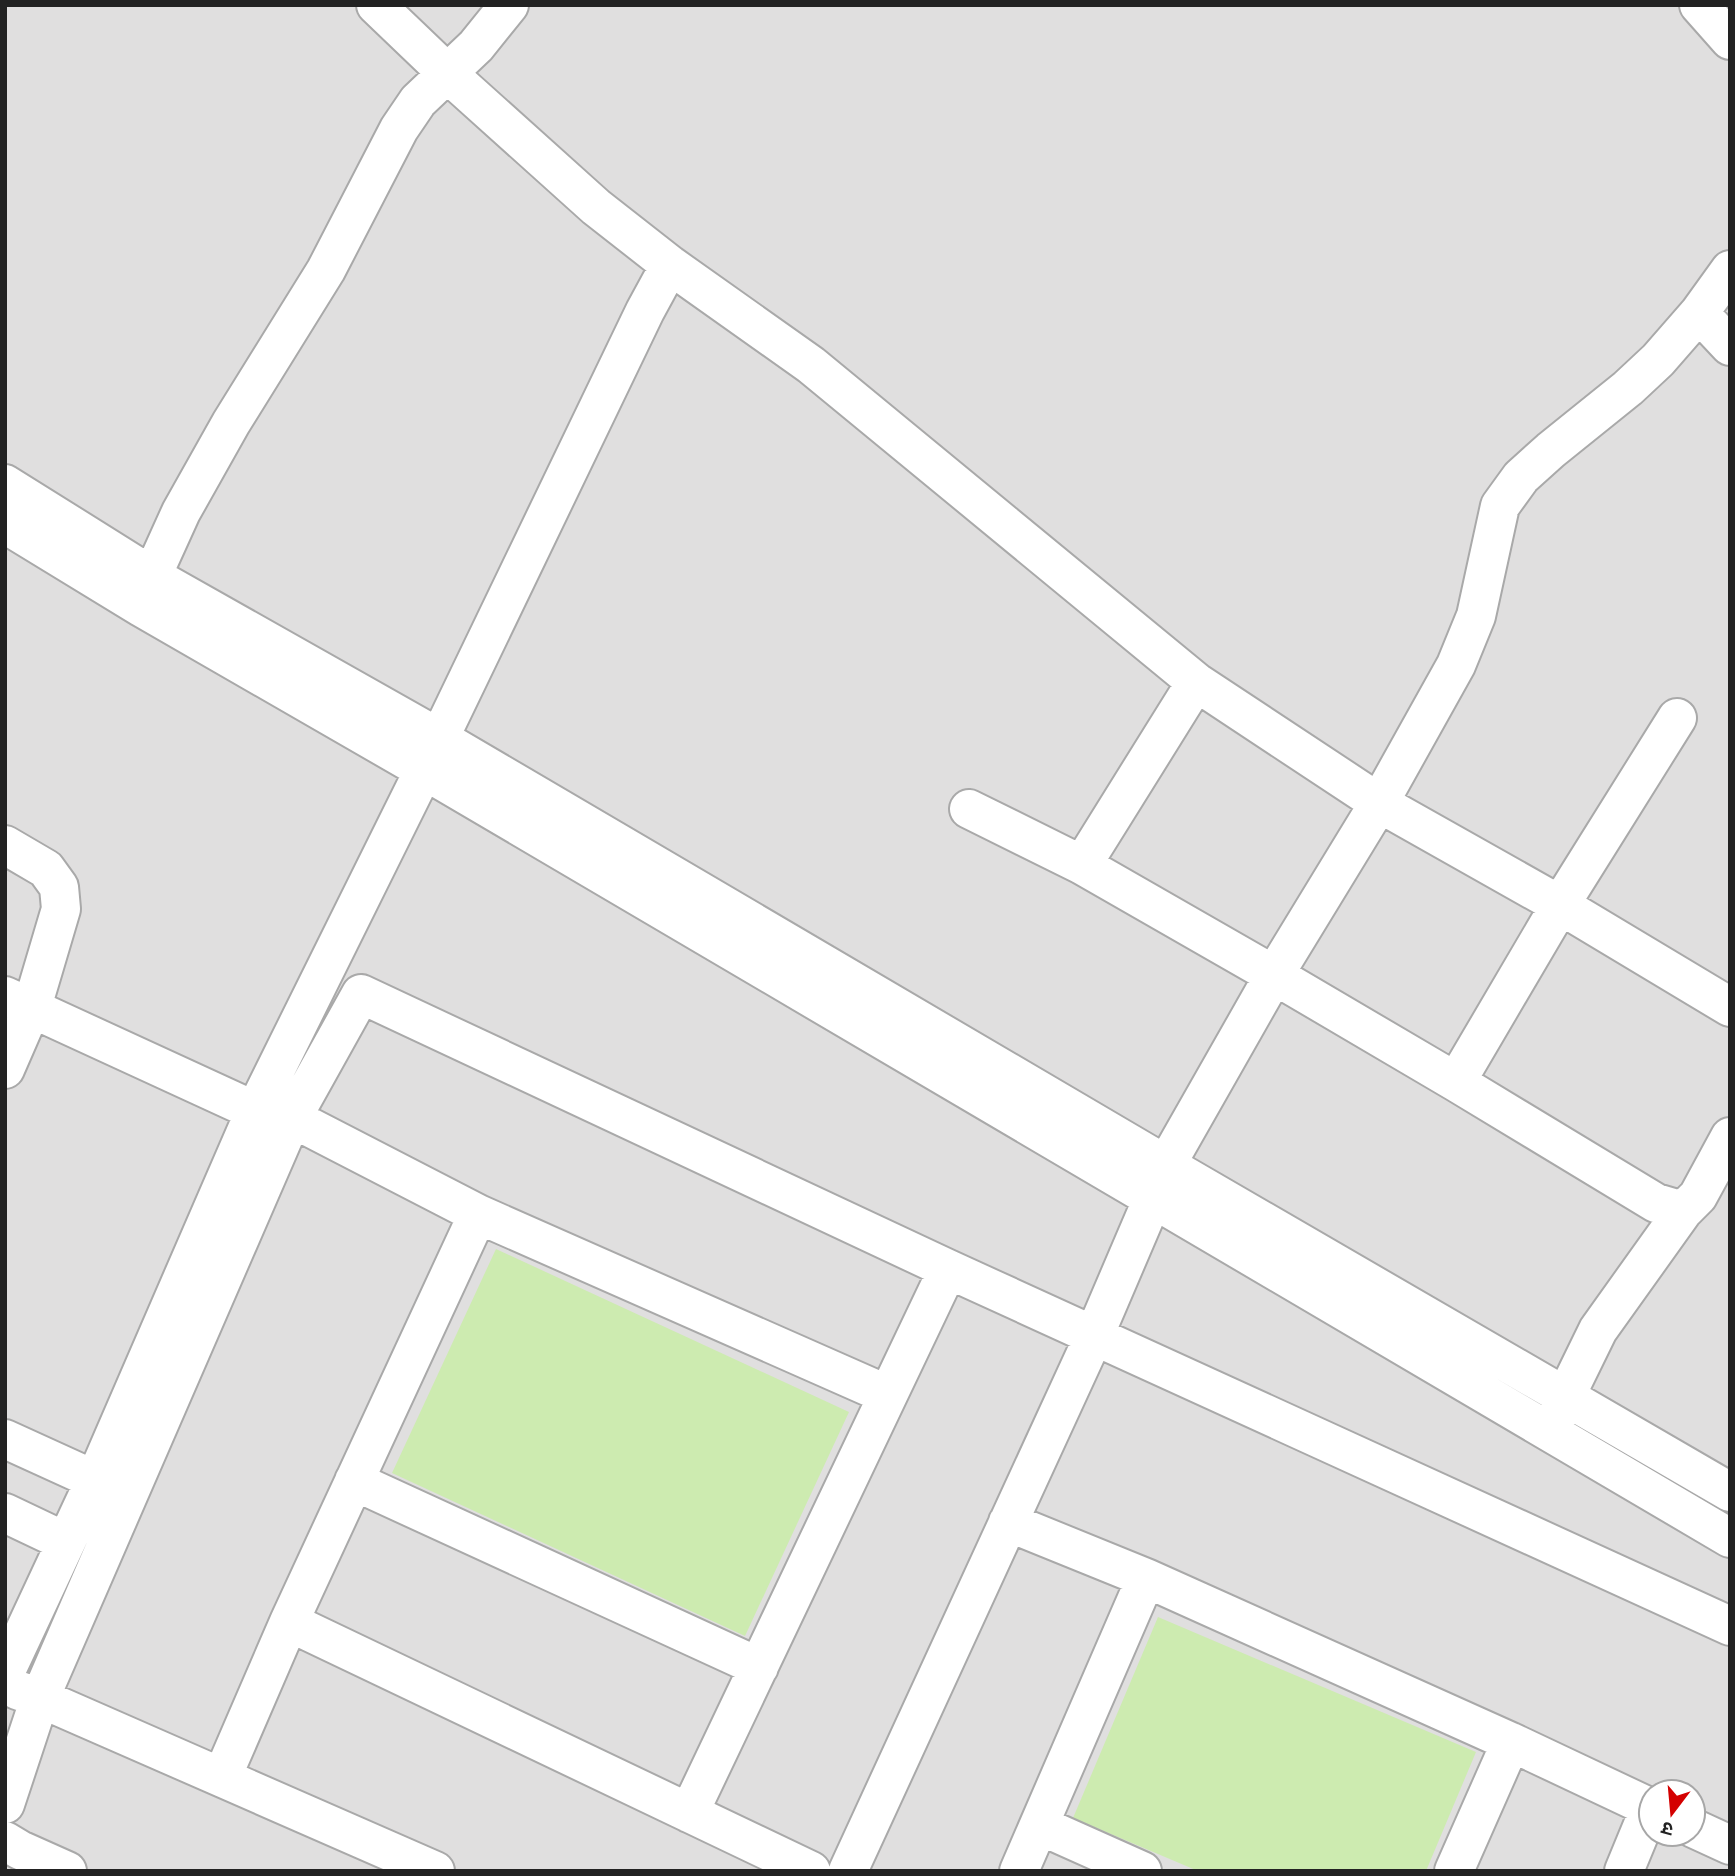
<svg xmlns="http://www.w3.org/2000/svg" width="1735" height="1876" font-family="Lato,'Noto Sans Devanagari',sans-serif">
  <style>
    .residential { fill: #e0dfdf; fill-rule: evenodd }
    .grass { fill: #cdebb0 }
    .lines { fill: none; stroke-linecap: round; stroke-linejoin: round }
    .minor-casing { stroke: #a9a9a9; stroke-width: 42 }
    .minor { stroke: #fff; stroke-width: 38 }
  </style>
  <rect width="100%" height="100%" fill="#f2efe9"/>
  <path class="residential" d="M5 5H1730V1871H5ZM1651 1792H1693V1834H1651Z"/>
  <path class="grass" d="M496 1249 849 1412 745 1636 392 1473Z
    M1158 1617 1476 1752 1426 1871H1198L1073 1818Z"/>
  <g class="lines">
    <defs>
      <path id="minor" d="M376 5 447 73 596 207 670 265 811 365 1196 682 1379 803 1560 905 1730 1007
        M1699 5 1730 40
        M1699 313 1730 346
        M5 484 152 576 439 738 1166 1165 1730 1492
        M5 524 141 607 424 770 1730 1538
        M152 576 181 512 231 423 326 270 399 129 418 101 476 46 509 5
        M969 809 1082 865 1274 975 1456 1082 1656 1203 1683 1211 1698 1196 1730 1137
        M5 845 46 869 59 887 61 909 32 1007 5 1069
        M1082 865 1196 682
        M5 996 255 1111
        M1456 1082 1560 905 1677 718
        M292 1118 478 1214 289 1622 811 1871
        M478 1214 888 1395
        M1554 1420 1598 1330 1683 1211
        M5 1439 95 1480
        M354 1481 759 1667
        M5 1513 66 1542
        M1008 1522 1146 1578 1019 1871
        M1146 1578 1511 1742
        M5 1673 95 1480 255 1111 424 770 645 311 670 265
        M17 1690 40 1698 435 1871
        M222 1777 289 1622
        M5 1804 40 1698 292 1118 361 994 948 1269 1730 1626
        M689 1813 948 1269
        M1039 1825 1142 1871
        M1693 1828 1730 1845
        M5 1841 20 1850 67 1871
        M848 1871 1094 1336 1153 1198 1166 1165 1274 975 1379 803 1456 665 1476 616 1500 506 1521 477 1551 450 1628 388 1658 360 1699 313 1730 270
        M1454 1871 1511 1742 1651 1808
        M1624 1871 1650 1808"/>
    </defs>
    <use href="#minor" class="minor-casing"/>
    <use href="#minor" class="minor"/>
  </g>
  <rect width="1735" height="1876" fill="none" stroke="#222222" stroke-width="14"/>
  <g transform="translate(1672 1813) rotate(196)"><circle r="33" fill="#ffffff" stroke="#a7a7a7" stroke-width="2"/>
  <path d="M0-5L12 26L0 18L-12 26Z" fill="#d40000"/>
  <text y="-10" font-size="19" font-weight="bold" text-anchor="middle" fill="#222222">उ</text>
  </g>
</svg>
